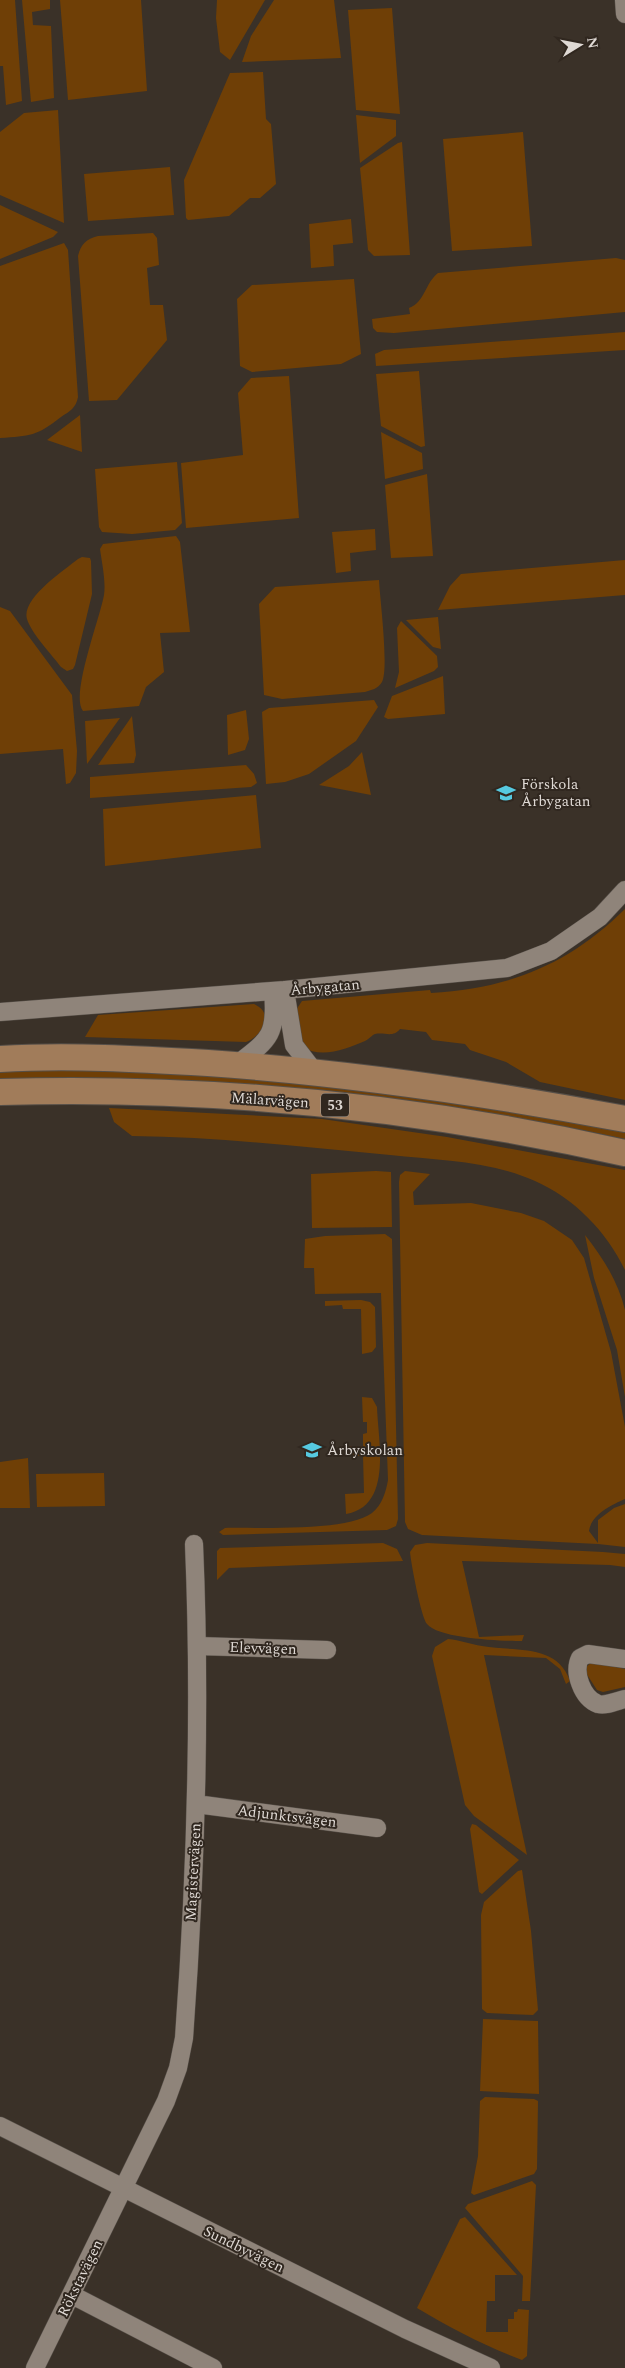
<svg xmlns="http://www.w3.org/2000/svg" width="625" height="2368" viewBox="0 0 625 2368" font-family="Spectral,serif">
  <style>
    .green { fill: #6f3f06 }
    .lines { fill: none; stroke-linecap: round; stroke-linejoin: round }
    .minor-casing { stroke: #564f48; stroke-width: 19 }
    .primary-casing { stroke: #564f48; stroke-width: 28 }
    .minor { stroke: #8f847a; stroke-width: 18 }
    .primary { stroke: #a17c5a; stroke-width: 26 }
    .labels { text-anchor: middle; stroke-width: 4; stroke-linejoin: round; paint-order: stroke }
    .shield { fill: #30271f; stroke: #aaa49e; stroke-width: 1 }
    .shield-label { font-size: 14px; font-weight: bold; fill: #dfd9d4 }
    .poi-label { font-size: 15px; fill: #dfd9d4; stroke: #30271f; text-anchor: start }
    .street-label { font-size: 15px; fill: #dfd9d4; stroke: #30271f }
  </style>
  <rect width="100%" height="100%" fill="#3a3128"/>
  <path class="green" d="M0 0H15L22 101 6 105 3 66H0Z
    M22 0H50V9L32 12 33 25 51 26 54 98 31 102Z
    M60 0H141L147 91 68 100Z
    M217 0H265L230 60 220 52 216 18Z
    M274 0H334L341 58 242 62 251 36Z
    M392 8 400 114 356 110 348 10Z
    M263 72 266 119 271 124 276 184 260 198H250L229 216 188 220 186 218 184 180 230 73Z
    M58 110 64 223 0 195V132L24 113Z
    M356 115 396 120V136L360 163Z
    M523 132 532 246 452 251 443 139Z
    M402 142 410 255 374 256 368 250 360 168 398 143Z
    M170 167 174 215 88 221 84 174Z
    M0 205 58 232 53 237 0 259Z
    M351 219 353 243 333 245 334 266 311 268 309 224Z
    M153 233 157 238 159 265 147 268 150 305H163L167 340 117 400 89 401 78 256C81 244 86 239 98 236Z
    M64 243 68 250 78 397C76 408 70 411 61 417 37 436 30 436 0 438V266Z
    M616 258 625 260V312L394 333 377 332 373 328 372 319 410 314 409 308C425 302 425 283 438 273Z
    M354 279 361 354 341 364 252 372 240 366 237 299 252 285Z
    M625 332V350L376 366 375 354 384 350Z
    M419 371 425 446 421 447 381 426 376 374Z
    M289 376 299 518 186 528 181 463 243 455 238 393 251 378Z
    M80 415 82 452 47 440Z
    M381 432 422 453 423 469 385 479Z
    M177 462 182 523 175 530 132 534 102 532 99 527 95 469Z
    M427 474 433 556 391 558 385 485Z
    M375 529 376 550 350 553 351 571 336 573 332 532Z
    M176 536 180 542 190 632 160 633 164 672 146 687 139 706 83 711C70 696 100 618 104 595 106 581 102 564 100 549L103 544Z
    M82 557 90 558 91 561 92 594 75 665 73 669 67 671 61 667C52 655 31 633 27 619 21 599 63 571 78 559Z
    M625 560V595L438 610 450 586 461 574Z
    M379 580C380 600 389 668 382 682 378 689 371 690 365 692L282 699 264 695 259 604 275 587Z
    M0 607 10 611 72 695 77 751 76 773 70 783 66 784 63 749 0 754Z
    M438 617 441 649 433 647 406 620Z
    M401 621 437 656 438 667 434 671 395 688 399 672 397 628Z
    M443 676 445 714 388 719 384 717 392 696Z
    M374 700 378 707 356 741 309 774 285 782 266 784 262 712 269 708Z
    M246 710 249 739 245 750 228 755 227 715Z
    M132 716 136 755 134 763 98 765Z
    M120 718 87 764 85 721Z
    M362 752 371 795 319 785 349 766Z
    M246 765 254 774 257 783 251 787 90 798V777Z
    M256 795 261 848 105 866 103 809Z
    M625 909V1100L540 1082 506 1062 470 1050 465 1044 432 1040 426 1032 400 1029C393 1038 385 1032 375 1034 372 1035 369 1039 365 1041 346 1049 322 1059 302 1047L296 1010 302 1001 430 990 431 993C510 988 568 965 625 909Z
    M254 1004C276 1014 262 1036 246 1042L85 1037 98 1015Z
    M0 1070H134L294 1079 465 1100 625 1130V1139C420 1094 210 1073 0 1079Z
    M109 1108 322 1119 447 1137 625 1170V1270C607 1232 574 1198 535 1181 491 1161 438 1160 390 1155 305 1147 218 1137 132 1136L114 1122Z
    M376 1171 391 1172 392 1227 312 1228 311 1174Z
    M405 1171 430 1174 413 1192 414 1205 471 1203 521 1213 544 1221 572 1240 584 1258 611 1352 625 1427V1499C611 1505 591 1515 589 1531L598 1543V1520L614 1508 625 1504V1547L598 1544 422 1535 408 1529 405 1522 399 1182 400 1175Z
    M385 1234 392 1239 398 1519 396 1526 387 1530 223 1535 219 1532 225 1528C258 1527 347 1532 372 1513 382 1505 386 1492 388 1480L381 1293 315 1294 314 1268H304L305 1239 325 1236Z
    M585 1235C603 1258 618 1281 625 1310V1397L617 1350 594 1278Z
    M361 1300 370 1302 375 1307 376 1347 372 1352 362 1354 361 1309H343L342 1305 325 1306V1301Z
    M362 1397 372 1398 377 1407C378 1441 393 1506 346 1514L345 1494 364 1493 363 1456H344L345 1446H363V1434L367 1433V1422H363Z
    M28 1458 30 1508H0V1462Z
    M104 1473 105 1506 37 1507 36 1474Z
    M383 1543 397 1549 403 1561 229 1568 217 1580V1551L220 1548Z
    M427 1543 603 1552 625 1554V1567L610 1565 462 1561 479 1637 524 1635 522 1641C503 1641 439 1639 427 1624 421 1617 411 1563 410 1552L415 1545Z
    M448 1639C460 1640 470 1644 482 1646 515 1652 557 1643 570 1681L566 1684 560 1669 546 1658 484 1655 527 1855 474 1816 465 1805 432 1656 435 1647Z
    M592 1662 625 1669V1687L603 1692 597 1690 586 1673V1667Z
    M472 1824 476 1825 519 1860 482 1894 479 1892 470 1829Z
    M522 1870 531 1931 538 2010 533 2015 487 2013 482 2009 481 1915 484 1902 518 1871Z
    M483 2019 538 2021 539 2094 480 2091Z
    M485 2097 534 2099 538 2101 537 2169 534 2174 474 2195 471 2193 478 2156 480 2101Z
    M532 2181 536 2185 530 2301H522L523 2276 465 2208 468 2204Z
    M465 2217 517 2275H495V2301H487L486 2332H508V2319H514V2312H517L518 2309 529 2310 527 2356 522 2360C485 2346 450 2328 417 2308L460 2219Z"/>
  <g class="lines">
    <g class="minor-casing">
      <path id="minor" d="M624 0 625 14
        M285 990 294 1045 314 1071
        M0 1012 285 990 507 968 551 951 600 917 625 890
        M236 1065C270 1039 277 1035 273 991
        M198 1646 327 1650
        M625 1659 588 1654 580 1658C573 1672 582 1698 598 1704 606 1706 617 1701 625 1699
        M196 1804 377 1828
        M0 2126 405 2329 491 2368
        M72 2295 213 2368
        M35 2368 166 2101 178 2068 184 2038C196 1873 201 1708 194 1544"/>
    </g>
    <g class="primary-casing">
      <path id="primary" d="M0 1059C69 1055 139 1059 208 1063 349 1073 487 1093 625 1119
        M0 1092C209 1086 421 1107 625 1153"/>
    </g>
    <use href="#minor" class="minor"/>
    <use href="#primary" class="primary"/>
  </g>
  <defs>
    <g id="school-bare" transform="scale(1.5)"><path d="M0-5L7-2L0 1L-7-2ZM-4 1L0 2.5L4 1V4Q0 6-4 4Z" fill="#56c9e0" stroke="#30271f" stroke-width="2.5" paint-order="stroke"/></g>
  </defs>
  <g fill-rule="evenodd">
    <use href="#school-bare" x="506" y="793"/>
    <use href="#school-bare" x="312" y="1450"/>
  </g>
  <g class="labels">
    <rect class="shield" x="321" y="1093.5" width="28" height="23" rx="4"/>
    <g class="shield-label">
      <text x="335" y="1110">53</text>
    </g>
    <g class="poi-label">
      <text x="521" y="789">Förskola<tspan x="521" dy="17">Årbygatan</tspan></text>
      <text x="327" y="1455">Årbyskolan</text>
    </g>
    <g class="street-label">
      <text transform="translate(325 987) rotate(-5)" y="5">Årbygatan</text>
      <text transform="translate(270 1100) rotate(4)" y="5">Mälarvägen</text>
      <text transform="translate(263 1648) rotate(2)" y="5">Elevvägen</text>
      <text transform="translate(287 1816) rotate(7)" y="5">Adjunktsvägen</text>
      <text transform="translate(193 1872) rotate(-87)" y="5">Magistervägen</text>
      <text transform="translate(244 2249) rotate(26)" y="5">Sundbyvägen</text>
      <text transform="translate(80 2278) rotate(-64)" y="5">Rökstavägen</text>
    </g>
  </g>
  <g transform="translate(580 45) rotate(80)" stroke="#30271f" stroke-width="4" paint-order="stroke">
  <path d="M0-4L9 19L0 12L-9 19Z" fill="#dfd9d4"/>
  <text y="-8" font-size="14" font-weight="bold" text-anchor="middle" fill="#dfd9d4">N</text>
  </g>
</svg>
